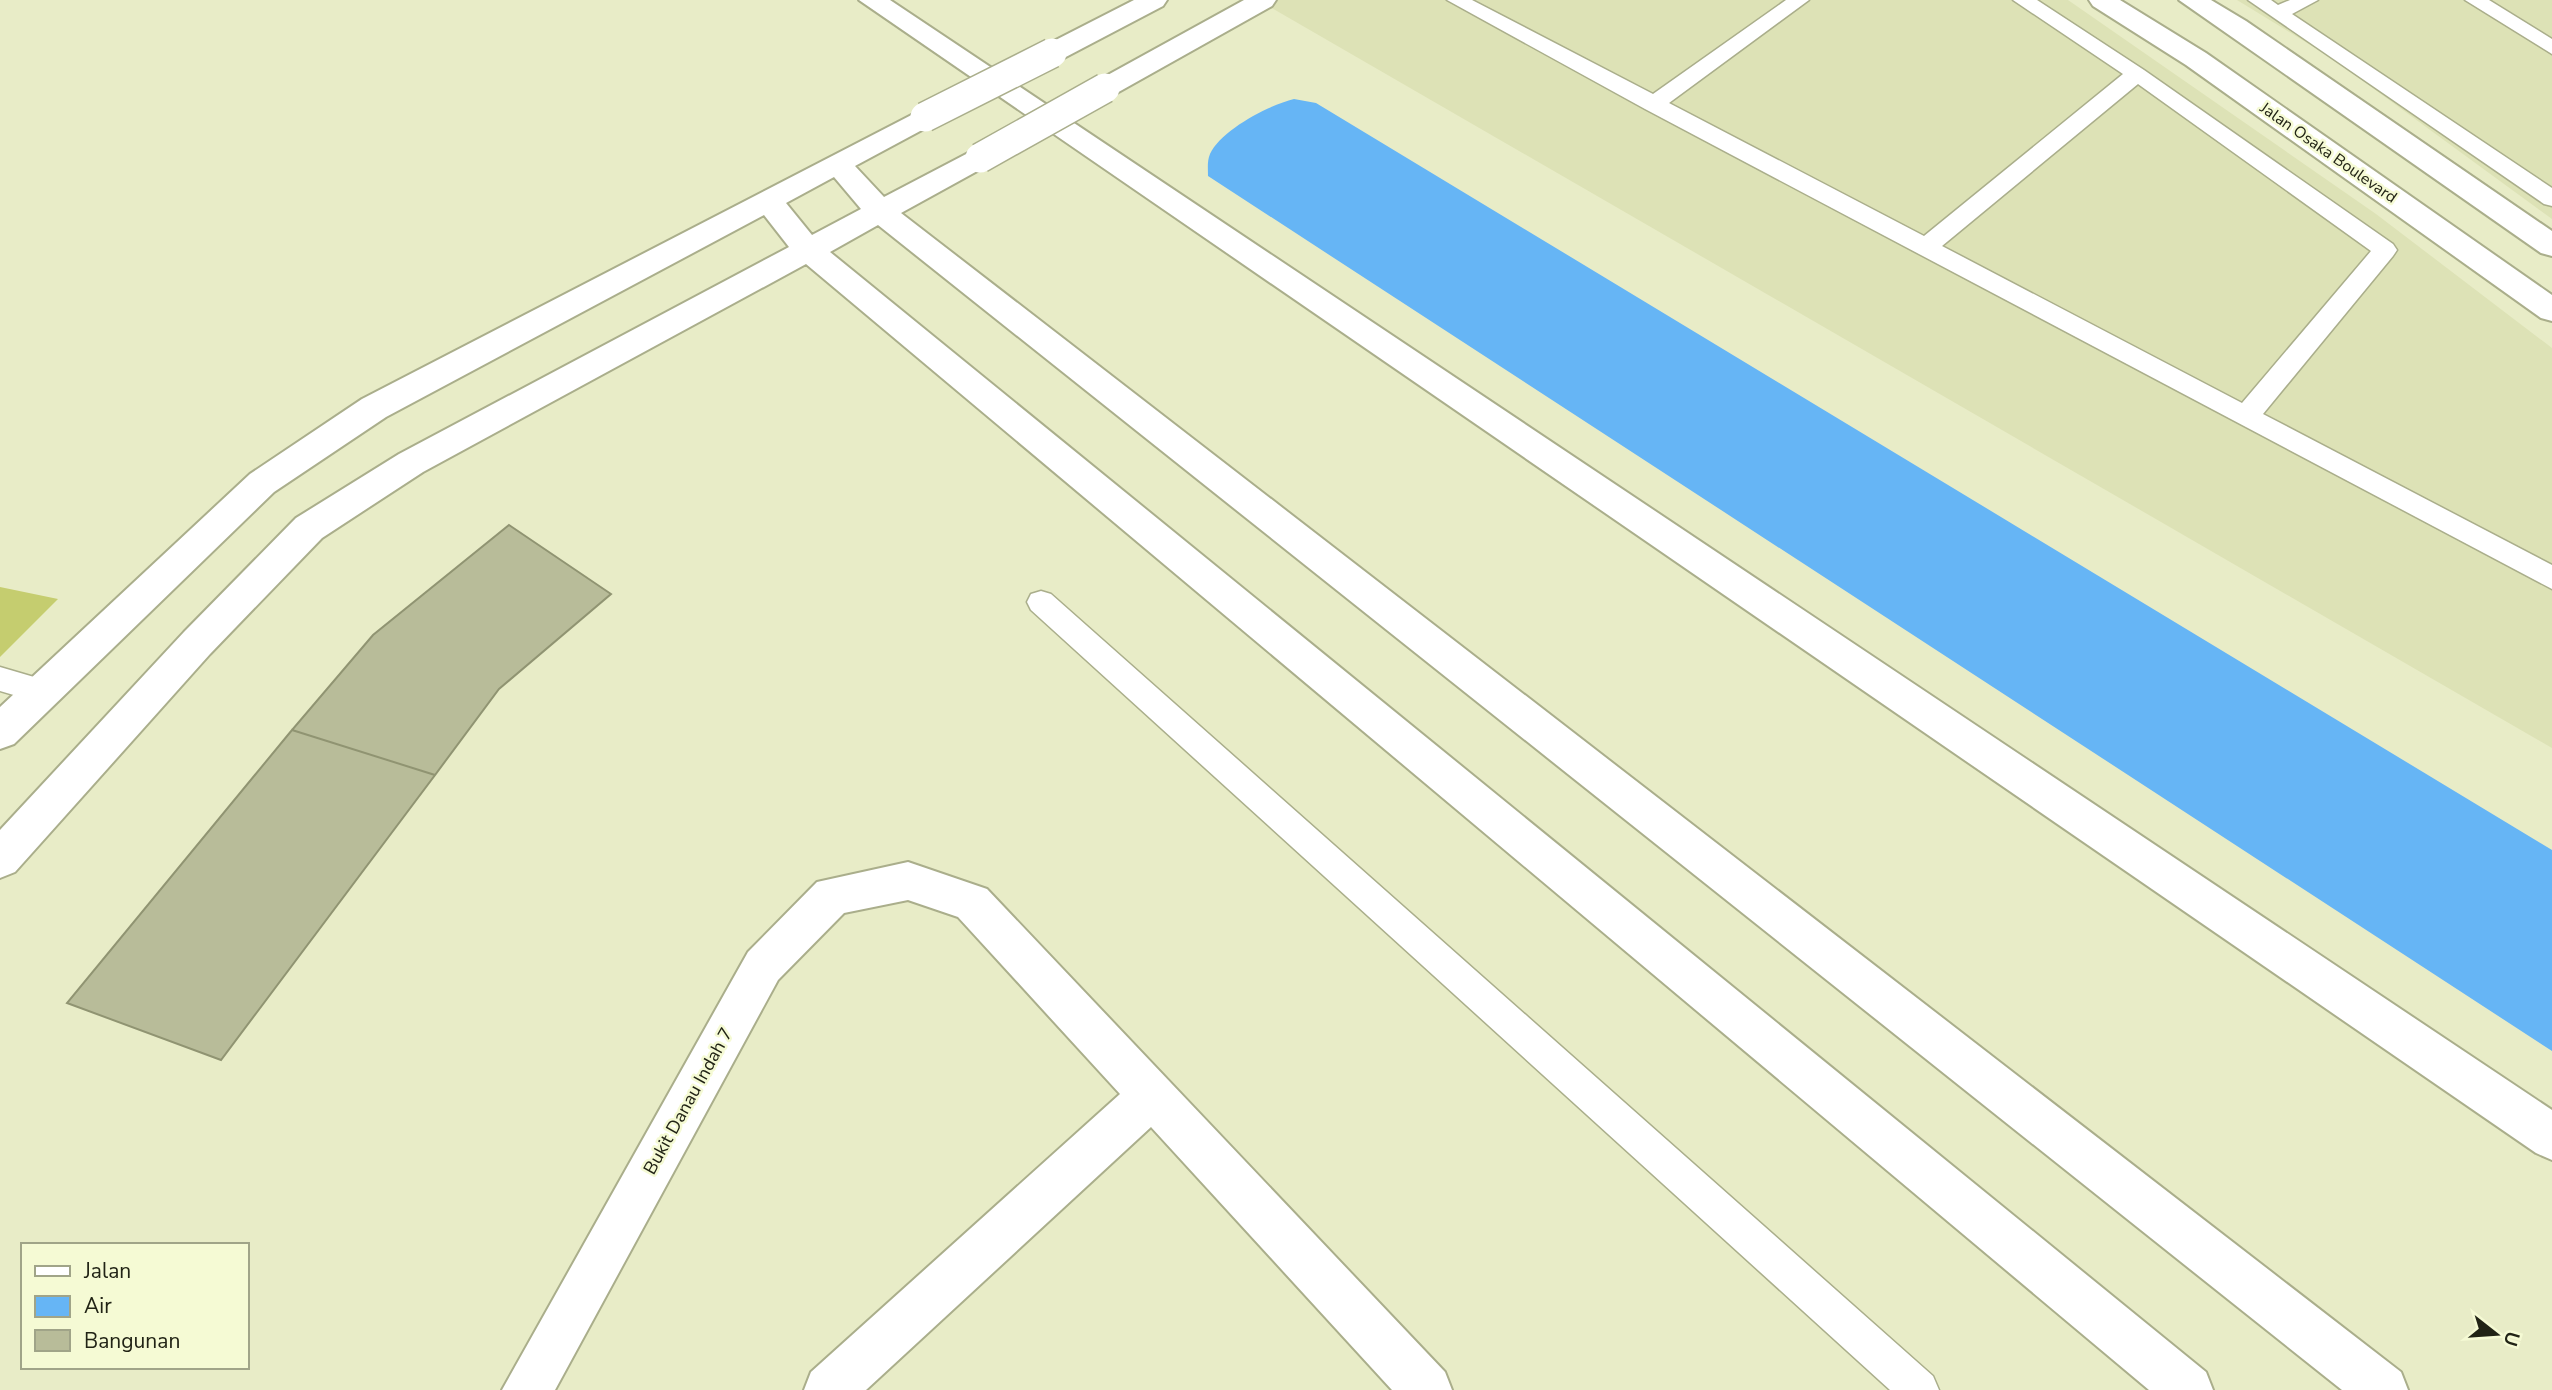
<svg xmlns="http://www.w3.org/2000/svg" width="2552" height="1390" viewBox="0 0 2552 1390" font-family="'Nunito Sans',sans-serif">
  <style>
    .built { fill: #dde2b6 }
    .green { fill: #c5cd6f }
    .water { fill: #66b5f5 }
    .building { fill: #b8bc99; stroke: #909472; stroke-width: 2 }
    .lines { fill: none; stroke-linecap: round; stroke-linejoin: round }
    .service-casing { stroke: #aaae8b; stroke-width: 3 }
    .minor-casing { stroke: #aaae8b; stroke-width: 4 }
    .service { fill: #fff; fill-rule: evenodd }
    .minor { fill: #fff; fill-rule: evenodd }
    .minor-bridge-casing { stroke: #aaae8b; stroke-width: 32; stroke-linecap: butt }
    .minor-bridge { stroke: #fff; stroke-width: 29 }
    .labels { text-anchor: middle; stroke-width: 5; stroke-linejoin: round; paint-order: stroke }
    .far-street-label { font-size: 16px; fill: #212315; stroke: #f5fad4 }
    .street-label { font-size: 18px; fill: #212315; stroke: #f5fad4 }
  </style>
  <rect width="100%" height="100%" fill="#e8ecc7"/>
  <path class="built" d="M1258 0H2068L2376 214 2552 348V748Z
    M2237 0H2552V219L2333 59Z"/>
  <path class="green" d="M0 587 58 599 0 657Z"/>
  <path class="water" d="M1294 99 1316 103 2552 850V1051L1208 176C1208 169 1207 161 1210 154 1221 130 1269 105 1294 99Z"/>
  <path class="building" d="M509 525 611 594 499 689 435 775 292 730 373 635Z
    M292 730 435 775 221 1060 67 1003Z"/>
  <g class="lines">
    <g class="service-casing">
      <path id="service" d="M1447 0H1472L1653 94 1786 0H1809L1669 103 1924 236 2123 74 2013 0H2037L2144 70 2393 244 2397 250 2393 256 2263 414 2552 565V589L1645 109ZM2138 84 2371 251 2242 403 1942 246Z
        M2248 0H2271L2278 5 2290 0H2318L2292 14 2552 188V206L2544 204Z
        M2465 0H2489L2552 39V54Z
        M1041 591 1051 594 1933 1376 1939 1390H1890L1031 610 1027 602 1031 594Z
        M0 667 51 682 56 691 51 700 41 703 0 691Z"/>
    </g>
    <g class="minor-casing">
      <path id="minor" d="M859 0H890L2552 1110V1160L2536 1153Z
        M1134 0H1167L1163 6 1062 59H1042L1038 53 1042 47Z
        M1244 0H1276L1272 6 1115 94H1095L1091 88 1095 82Z
        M2089 0H2120L2206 53 2552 295V321L2541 318 2186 65 2093 6Z
        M2179 0H2211L2246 21 2552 231V256L2541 253Z
        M925 108 935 111 939 117 935 123 855 166 884 197 970 152 980 149 990 152 994 158 990 164 901 213 2401 1372 2408 1390H2342L878 225 830 252 2206 1372 2213 1390H2149L806 264 423 472 322 538 210 654 15 872 0 878V830L184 632 296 518 399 454 789 247 764 215 386 417 274 492 14 744 0 749V707L250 474 362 399ZM834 177 861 209 812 235 786 203Z
        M908 862 987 889 1445 1372 1452 1390H1392L1151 1127 866 1390H804L811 1372 1120 1094 958 917 908 900 844 913 778 980 555 1390H502L748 952 817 882Z"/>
    </g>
    <use href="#service" class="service"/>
    <use href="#minor" class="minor"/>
    <g class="minor-bridge-casing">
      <path id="minor-bridge" d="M925 117 1052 53
        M980 158 1105 88"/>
    </g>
    <use href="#minor-bridge" class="minor-bridge"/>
  </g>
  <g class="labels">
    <g class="far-street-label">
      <text transform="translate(2329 152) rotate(35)" y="6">Jalan Osaka Boulevard</text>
    </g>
    <g class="street-label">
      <text transform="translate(688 1101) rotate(-61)" y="6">Bukit Danau Indah 7</text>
    </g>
  </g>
  <rect x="21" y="1243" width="228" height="126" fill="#f5fad4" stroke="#a0a488" stroke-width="2"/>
  <rect x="35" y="1266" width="35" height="10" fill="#ffffff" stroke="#a0a488" stroke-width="2"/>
  <text x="84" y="1278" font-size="21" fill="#212315">Jalan</text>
  <rect x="35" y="1296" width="35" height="21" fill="#66b5f5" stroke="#a0a488" stroke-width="2"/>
  <text x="84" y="1313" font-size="21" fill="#212315">Air</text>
  <rect x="35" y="1330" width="35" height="21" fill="#b8bc99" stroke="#a0a488" stroke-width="2"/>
  <text x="84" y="1348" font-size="21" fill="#212315">Bangunan</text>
  <g transform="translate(2496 1334) rotate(107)" stroke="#f5fad4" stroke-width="5" paint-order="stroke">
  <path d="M0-5L12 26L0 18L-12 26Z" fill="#212315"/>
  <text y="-10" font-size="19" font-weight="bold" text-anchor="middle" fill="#212315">U</text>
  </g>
</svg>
